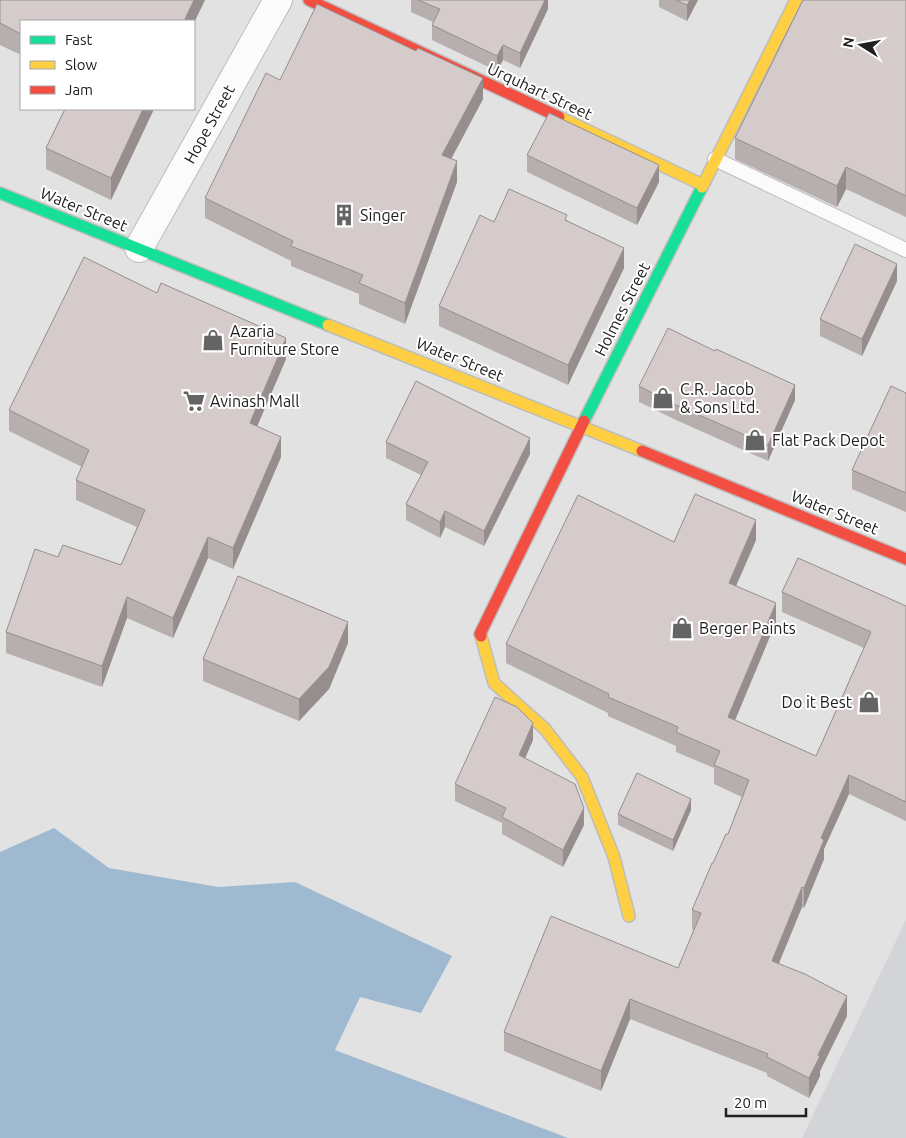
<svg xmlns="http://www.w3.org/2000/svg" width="906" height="1138" viewBox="0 0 906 1138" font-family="Ubuntu,sans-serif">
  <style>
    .built { fill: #d2d4d7 }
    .water { fill: #9eb9d0 }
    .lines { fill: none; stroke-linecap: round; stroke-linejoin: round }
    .lane-casing { stroke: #bdbdbd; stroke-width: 16 }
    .street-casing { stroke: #bdbdbd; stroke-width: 30 }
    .fast-casing { stroke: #bdbdbd; stroke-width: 14 }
    .slow-casing { stroke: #bdbdbd; stroke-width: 14 }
    .jam-casing { stroke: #bdbdbd; stroke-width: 14 }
    .lane { stroke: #fbfbfb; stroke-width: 14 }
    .street { stroke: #fbfbfb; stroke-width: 28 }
    .fast { stroke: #16e098; stroke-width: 11 }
    .slow { stroke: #ffcf43; stroke-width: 11 }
    .jam { stroke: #f24e42; stroke-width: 11 }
    .wall { fill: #b7afae }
    .shaded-wall { fill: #958e8d }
    .building { fill: #d5cbca; stroke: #958e8d }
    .labels { text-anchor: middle; stroke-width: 4; stroke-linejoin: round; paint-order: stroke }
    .street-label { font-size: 16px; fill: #202020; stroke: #fff }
    .poi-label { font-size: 16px; fill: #202020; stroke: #fff; text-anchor: start }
  </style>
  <rect width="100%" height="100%" fill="#e2e2e2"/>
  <path class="built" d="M906 920V1138H802Z"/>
  <path class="water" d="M54 828 109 868 218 887 295 882 452 956 421 1013 360 997 335 1050 568 1138H0V852Z"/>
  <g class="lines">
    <g class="lane-casing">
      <path id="lane" d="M715 159 906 250"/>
    </g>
    <g class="street-casing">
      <path id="street" d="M139 248 278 0"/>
    </g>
    <g class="fast-casing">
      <path id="fast" d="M0 193 328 325
        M584 421 702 187"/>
    </g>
    <g class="slow-casing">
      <path id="slow" d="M559 117 703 185
        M702 187 796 0
        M328 325 642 451
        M481 636 494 683 545 729 582 777 614 857 629 916"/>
    </g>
    <g class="jam-casing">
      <path id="jam" d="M309 0 559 117
        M642 451 906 559
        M481 636 480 634 584 421"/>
    </g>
    <use href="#lane" class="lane"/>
    <use href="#street" class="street"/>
    <use href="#fast" class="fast"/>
    <use href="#slow" class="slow"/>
    <use href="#jam" class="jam"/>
  </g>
  <path class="wall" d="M0 0 21 21V55L0 45Z
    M411 0H548V9L520 68 503 60 497 71 432 40V25L433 22 411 12Z
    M659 0H698L687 21 659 7Z
    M906 0V217L846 189 837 207 735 159V138Z
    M280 80 483 99 451 159 457 182 405 324 359 304V294L291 266V261L205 218V198Z
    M65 109H154L111 200 46 169V148Z
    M527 155 659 182 637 225 527 172Z
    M567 220 624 268 568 385 439 326V306L494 222Z
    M897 281 862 356 820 336V319Z
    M715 351 795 400 768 461 676 420 639 402V386Z
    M286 359 257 426 281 457 233 569 208 558 173 638 127 618 102 687 6 653V632L58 557 121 565 137 527 76 500V480L82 467 9 431V410Z
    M906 393V512L852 489V470Z
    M386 442 530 454 484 546 445 527 440 538 406 520V504L421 475 386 458Z
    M756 540 736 586 776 622 735 720 816 756 864 648 782 612V592L906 606V821L849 794 824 849V859L804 908 802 907 779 963 847 1016 820 1071V1076L809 1098 767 1076V1073L630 1019 601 1091 504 1051V1032L678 968 694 930 692 929V910L713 863 728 834 742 797 714 784V768L676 752V746L608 716V713L506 663V644L674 542Z
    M348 643 329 689 299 721 203 681V659Z
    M533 740 525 758 584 825 563 867 502 834V823L455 801V784Z
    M691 810 673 851 618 825V814Z"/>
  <path class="shaded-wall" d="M194 0H205L194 23V21H184Z
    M545 0H548V9L520 68V53Z
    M690 0H698L687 21V5Z
    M503 45V60L497 71V56Z
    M483 78V99L442 176V155Z
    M143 109H154L111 200V178Z
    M457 161V182L405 324V303Z
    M659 165V182L637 225V208Z
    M846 167V189L837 207V186Z
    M624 248V268L568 385V365Z
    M897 264V281L862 356V339Z
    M286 338V359L250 443V423Z
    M795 385V400L768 461V445Z
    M281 437V457L233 569V548Z
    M530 438V454L484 546V531Z
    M445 511V527L440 538V522Z
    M756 520V540L729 602V583Z
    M208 537V558L173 638V618Z
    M127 597V618L102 687V666Z
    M776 603V622L728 737V717Z
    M348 622V643L329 689 299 721V699Z
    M533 723V740L519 772V755Z
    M849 775V794L824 849V859L804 908V888L821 838Z
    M691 799V810L673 851V840Z
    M584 808V825L563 867V850Z
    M802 887V907L772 980V961Z
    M847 996V1016L820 1071V1076L809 1098V1078L818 1055Z
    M630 999V1019L601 1091V1071Z"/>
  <path class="building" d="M0 0H194L184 21H21V34L0 23Z
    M418 0H545L520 53 503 45 497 56 432 25 440 9Z
    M676 0H690L687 5Z
    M803 0H906V196L846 167 837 186 735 138Z
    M317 4 416 51 418 48 483 78 442 155 457 161 405 303 359 283 363 275 291 246 293 241 205 198 266 73 280 80Z
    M65 109H143L111 178 46 148Z
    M549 113 659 165 637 208 527 155Z
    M509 189 567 215 565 220 624 248 568 365 439 306 480 215 494 222Z
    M855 244 897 264 862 339 820 319Z
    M84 257 157 293 161 283 286 338 250 423 281 437 233 548 208 537 173 618 127 597 102 666 6 632 35 549 58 557 63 545 121 565 145 510 76 480 89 450 9 410Z
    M668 328 715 351 716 349 795 385 768 445 676 405 639 386Z
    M416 381 530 438 484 531 445 511 440 522 406 504 428 462 386 442Z
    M891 386 906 393V493L852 470Z
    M695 494 756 520 729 583 776 603 728 717 816 756 871 632 782 592 798 558 906 606V802L849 775 821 838 824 840 804 888 802 887 772 961 805 974 847 996 818 1055 820 1056 809 1078 767 1057 768 1054 630 999 601 1071 504 1032 551 916 678 968 701 913 692 910 712 863H713L726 834H728L749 780 714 765 720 751 676 732 678 727 608 697 609 694 506 644 578 495 674 542Z
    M238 576 348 622 329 667 299 699 203 659Z
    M495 697 517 707 533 723 519 755 575 784 584 808 563 850 502 817 506 808 455 784Z
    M637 773 691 799 673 840 618 814Z"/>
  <defs>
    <g id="building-bare" transform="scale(1.725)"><path d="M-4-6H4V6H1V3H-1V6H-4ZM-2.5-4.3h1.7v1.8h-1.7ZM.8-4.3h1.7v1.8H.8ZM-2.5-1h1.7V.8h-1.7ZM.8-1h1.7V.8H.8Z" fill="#646464" stroke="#fff" stroke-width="2.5" paint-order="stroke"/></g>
    <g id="shop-bare" transform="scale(1.725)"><path d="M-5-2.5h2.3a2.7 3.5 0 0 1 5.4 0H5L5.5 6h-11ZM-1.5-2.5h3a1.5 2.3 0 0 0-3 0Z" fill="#646464" stroke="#fff" stroke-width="2.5" paint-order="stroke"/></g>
    <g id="supermarket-bare" transform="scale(1.725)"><path d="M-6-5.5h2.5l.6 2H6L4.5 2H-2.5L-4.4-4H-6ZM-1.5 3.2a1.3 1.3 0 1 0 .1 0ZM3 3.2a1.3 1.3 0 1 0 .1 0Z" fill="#646464" stroke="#fff" stroke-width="2.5" paint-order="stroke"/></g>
  </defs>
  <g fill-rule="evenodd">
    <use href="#building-bare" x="344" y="215"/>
    <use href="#shop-bare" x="213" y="340"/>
    <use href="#shop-bare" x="663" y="398"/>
    <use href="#supermarket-bare" x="194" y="401"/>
    <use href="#shop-bare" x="755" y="440"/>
    <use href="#shop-bare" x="682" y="628"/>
    <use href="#shop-bare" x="869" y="702"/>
  </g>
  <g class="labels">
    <g class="street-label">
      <text transform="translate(540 91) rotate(25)" y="6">Urquhart Street</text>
      <text transform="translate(209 124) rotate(-61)" y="6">Hope Street</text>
      <text transform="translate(84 209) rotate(22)" y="6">Water Street</text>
      <text transform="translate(622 309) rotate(-63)" y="6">Holmes Street</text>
      <text transform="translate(460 359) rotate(22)" y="6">Water Street</text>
      <text transform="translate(835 512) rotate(22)" y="6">Water Street</text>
    </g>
    <g class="poi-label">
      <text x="360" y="221">Singer</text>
      <text x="230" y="337">Azaria<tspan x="230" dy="18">Furniture Store</tspan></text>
      <text x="680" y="395">C.R. Jacob<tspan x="680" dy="18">&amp; Sons Ltd.</tspan></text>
      <text x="210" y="407">Avinash Mall</text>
      <text x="772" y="446">Flat Pack Depot</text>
      <text x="699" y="634">Berger Paints</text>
      <text x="852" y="708" text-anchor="end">Do it Best</text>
    </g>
  </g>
  <rect x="20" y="20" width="175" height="90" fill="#ffffff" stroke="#a6a6a6"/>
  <rect x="30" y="36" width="25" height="8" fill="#16e098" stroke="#a6a6a6"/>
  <text x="65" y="45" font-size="15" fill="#202020">Fast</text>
  <rect x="30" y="61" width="25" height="8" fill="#ffcf43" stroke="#a6a6a6"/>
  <text x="65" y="70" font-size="15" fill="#202020">Slow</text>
  <rect x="30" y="86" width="25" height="8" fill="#f24e42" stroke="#a6a6a6"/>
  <text x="65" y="95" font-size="15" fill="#202020">Jam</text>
  <g transform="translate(861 45) rotate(281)" stroke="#ffffff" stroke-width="4" paint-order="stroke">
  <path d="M0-4L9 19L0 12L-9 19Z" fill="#202020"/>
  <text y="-8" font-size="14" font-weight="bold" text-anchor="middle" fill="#202020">N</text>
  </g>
  <path d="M726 1108v8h80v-8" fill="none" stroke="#202020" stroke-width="2.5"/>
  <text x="734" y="1108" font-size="15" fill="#202020" stroke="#ffffff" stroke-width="4" paint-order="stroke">20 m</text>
</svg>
